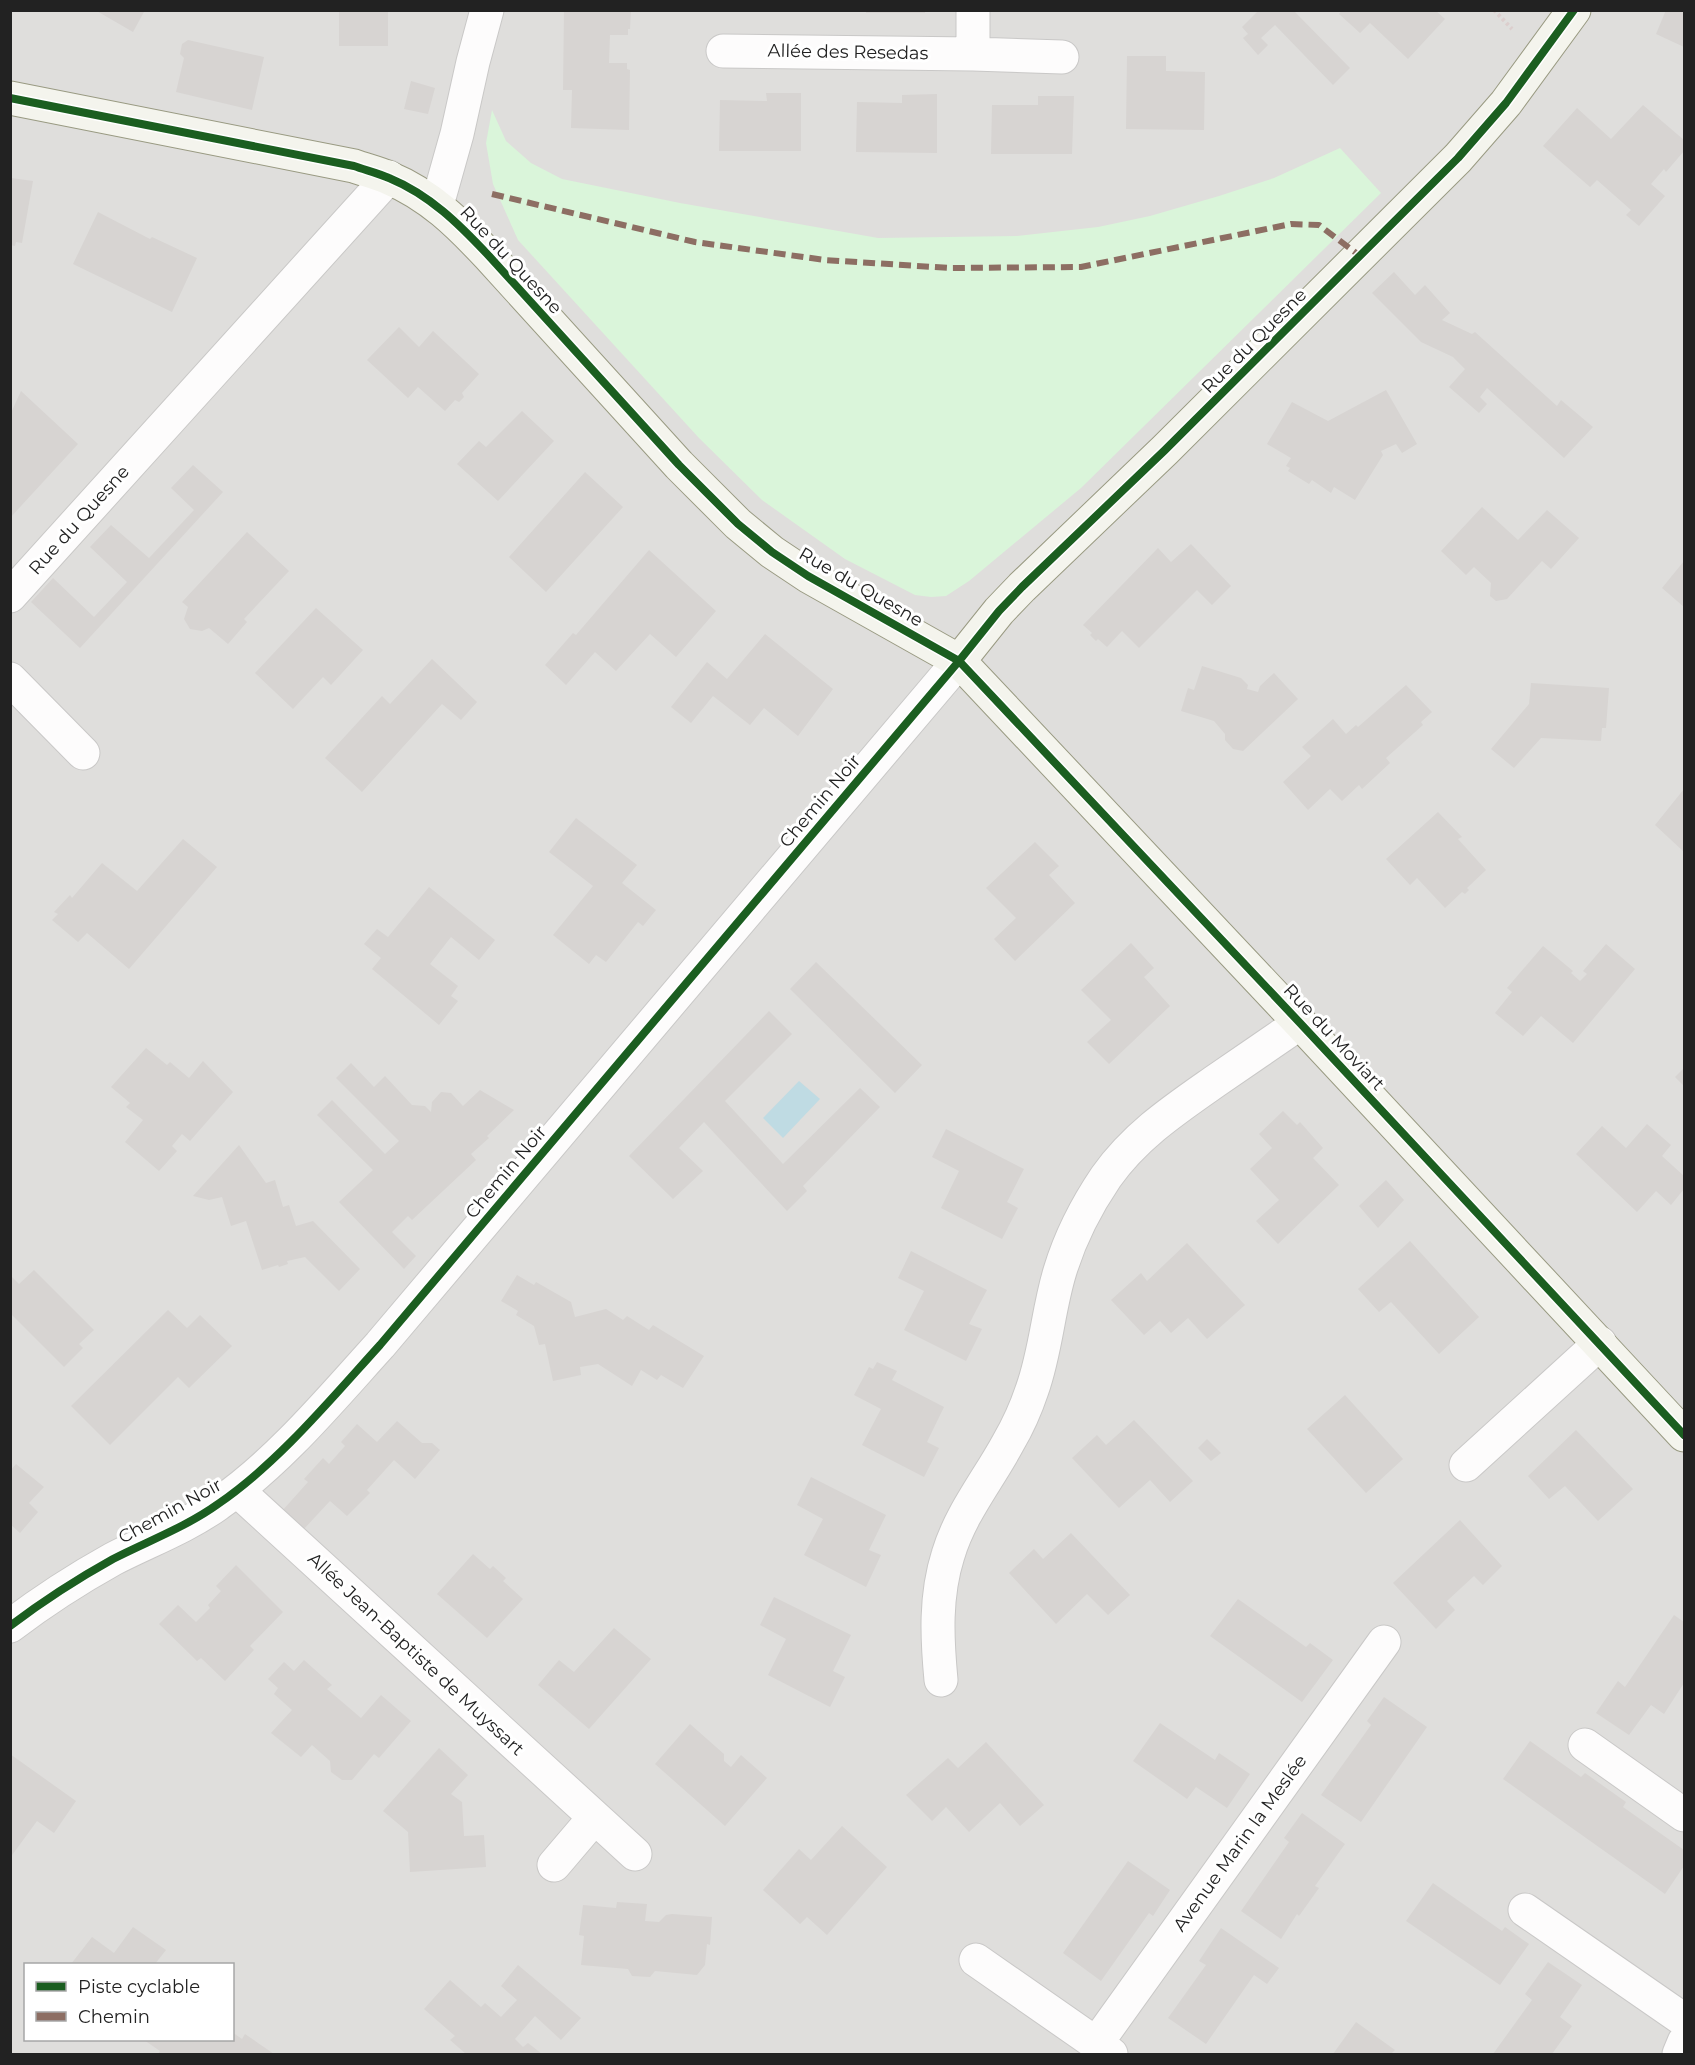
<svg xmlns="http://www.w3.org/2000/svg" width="1695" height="2065" viewBox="0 0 1695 2065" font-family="Montserrat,sans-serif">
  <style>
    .residential { fill: #dfdedc; fill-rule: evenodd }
    .park { fill: #daf5da }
    .water { fill: #bfdbe3 }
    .building { fill: #d7d4d2 }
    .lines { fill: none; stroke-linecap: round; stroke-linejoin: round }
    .street-casing { stroke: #c9c8c7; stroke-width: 35 }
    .secondary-casing { stroke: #999a82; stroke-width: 35 }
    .path { stroke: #dccecd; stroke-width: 4; stroke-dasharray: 3 3; stroke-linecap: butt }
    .street { stroke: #fdfcfc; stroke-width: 33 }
    .secondary { stroke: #f4f4ed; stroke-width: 33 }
    .quiet { stroke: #8d6e63; stroke-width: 6; stroke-dasharray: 12 6; stroke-linecap: butt }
    .cycleway-casing { stroke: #fff; stroke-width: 11 }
    .cycleway { stroke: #1b5e20; stroke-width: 8 }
    .labels { text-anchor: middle; stroke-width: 6; stroke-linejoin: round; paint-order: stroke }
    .street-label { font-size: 18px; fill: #222; stroke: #fff }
  </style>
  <rect width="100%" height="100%" fill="#f0eeeb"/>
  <path class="residential" d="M11 11H1684V2054H11ZM26 1964H232V2040H26Z"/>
  <path class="park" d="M492 110 506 141 531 163 562 179 680 203 878 238 1017 236 1098 227 1150 216 1219 196 1274 178 1340 148 1381 193 1081 488 969 581 946 596 931 597 915 595 845 559 762 500 699 438 518 240 493 184 486 143Z"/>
  <path class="water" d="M799 1081 820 1099 783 1138 763 1118Z"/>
  <path class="building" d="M95 10H145L133 32Z
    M339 10H388V46H339Z
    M564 10H631L630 29H628V35H610L609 63H627V69L630 70 629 130 571 128 572 90H563Z
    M866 10H925V13H866Z
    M1259 10H1293L1350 68 1333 85 1275 25 1261 38 1268 45 1258 55 1243 38 1248 34 1242 27Z
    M1342 10H1435L1445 19 1408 59 1370 23 1360 33 1339 14Z
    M1666 10H1684V47L1656 34Z
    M188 40 264 57 252 110 176 92 184 58 180 54 182 44Z
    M1127 56H1166V71L1205 72 1204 130 1126 129Z
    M411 81 435 88 428 114 404 109Z
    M766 93H801V151H719L720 100 767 101Z
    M937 94V153L856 152 857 102 902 103V95Z
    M1038 96H1074L1072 154H991L992 105H1038Z
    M1643 105 1684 140V151L1666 172 1664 169 1651 184 1665 196 1639 226 1626 215 1631 210 1597 180 1590 187 1543 146 1577 108 1611 139Z
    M11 178 33 181 22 243 16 242 15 246 10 245Z
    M98 212 150 239 152 237 197 258 172 312 73 264Z
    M1394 272 1415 295 1425 285 1450 313 1442 320 1472 334 1475 332 1557 406 1561 400 1593 427 1564 458 1487 388 1480 397 1487 404 1479 413 1449 387 1465 369 1453 357 1421 342 1372 293Z
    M399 327 419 347 433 331 479 374 462 393 464 397 459 402 455 400 445 411 418 387 408 398 367 360Z
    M1386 390 1417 444 1402 453 1396 444 1381 451 1383 455 1355 500 1334 487 1331 493 1312 480 1309 484 1288 471 1290 468 1286 466 1291 458 1267 444 1292 402 1328 421Z
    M21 391 78 444 10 518V415Z
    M522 411 554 441 498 501 457 464 479 441 486 447Z
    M193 465 223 492 80 648 31 602 53 578 94 617 127 582 90 547 111 525 149 558 194 510 171 488Z
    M585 472 623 507 546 592 509 557Z
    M1482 507 1518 540 1547 510 1579 538 1551 569 1542 561 1507 599 1496 601 1490 596 1491 583 1474 567 1466 575 1441 551Z
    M247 532 289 571 244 619 247 622 228 644 209 628 202 631 190 629 184 619 188 607 182 602Z
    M1191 544 1231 586 1212 605 1197 590 1139 648 1122 631 1107 647 1098 639 1096 641 1090 635 1092 633 1083 625 1158 548 1171 562Z
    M649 550 716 611 676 657 650 634 616 671 595 652 566 685 545 665 573 633 576 635Z
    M1684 561V607L1662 588Z
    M316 608 363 650 331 685 323 677 293 709 255 673Z
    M765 634 833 689 798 736 764 708 750 725 713 696 691 723 671 707 707 662 727 679Z
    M432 659 477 702 461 720 442 704 362 792 325 758 382 696 390 704Z
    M1202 666 1241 678 1248 685 1247 689 1258 692 1260 686 1274 673 1298 699 1243 751 1233 749 1225 740V734L1214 721 1181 711 1188 688 1194 690Z
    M1531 683 1609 688 1606 728H1602L1601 741 1541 738 1514 768 1491 749 1529 704Z
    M1406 685 1432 712 1421 722 1423 725 1386 758 1390 763 1362 789 1359 785 1342 801 1330 789 1308 810 1283 782 1311 756 1302 747 1333 719 1346 734 1356 725 1358 727Z
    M1684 789V852L1655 825Z
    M1438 812 1462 837 1458 839 1486 870 1467 888 1469 890 1465 894 1462 892 1445 908 1417 878 1410 885 1386 859Z
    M576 818 637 865 622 883 656 910 643 926 638 922 606 962 596 955 589 964 553 935 593 886 549 852Z
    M183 839 217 867 129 969 87 933 78 942 52 920 58 914 54 912 70 895 72 898 102 863 137 891Z
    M1035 842 1059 866 1049 875 1075 903 1015 961 994 939 1016 918 986 888Z
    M429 887 495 940 479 960 451 937 430 964 458 986 451 996 458 1001 439 1025 372 969 381 958 364 944 377 929 388 937Z
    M1131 943 1154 968 1144 977 1170 1006 1109 1064 1087 1042 1111 1020 1081 990Z
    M1606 944 1635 969 1573 1043 1541 1016 1523 1036 1495 1013 1512 992 1507 988 1543 946 1573 971 1571 973 1580 981 1587 974 1583 971Z
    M816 962 922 1065 895 1093 790 989Z
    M769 1011 792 1034 725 1101 783 1164 860 1088 880 1107 803 1186 807 1191 787 1211 704 1122 679 1148 703 1171 673 1199 629 1156Z
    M146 1048 167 1065 170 1062 189 1078 203 1061 233 1092 190 1141 182 1134 172 1146 177 1151 159 1171 125 1142 143 1120 126 1107 130 1103 111 1087Z
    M351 1063 374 1087 385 1076 412 1105 425 1106 431 1112 432 1102 441 1092 451 1093 463 1106 480 1090 514 1110 487 1136 489 1138 471 1154 476 1160 412 1220 408 1216 392 1232 416 1256 404 1269 339 1202 373 1170 317 1115 332 1100 385 1154 399 1141 336 1078Z
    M1684 1068V1086L1675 1077Z
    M1283 1111 1297 1125 1300 1122 1323 1148 1313 1158 1339 1185 1278 1244 1256 1221 1279 1200 1250 1169 1272 1148 1259 1134Z
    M1647 1124 1671 1145 1662 1156 1684 1176V1189L1671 1205 1656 1191 1637 1212 1576 1154 1602 1126 1626 1148Z
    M946 1129 1024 1169 1007 1202 1018 1208 1002 1239 941 1208 959 1171 932 1157Z
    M239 1145 266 1183 275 1180 283 1207 289 1205 296 1226 313 1221 360 1269 339 1291 305 1257 287 1261 288 1264 279 1267 278 1265 262 1270 246 1221 231 1226 222 1197 209 1200 193 1196Z
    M1386 1180 1404 1200 1378 1228 1359 1206Z
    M1410 1241 1479 1317 1439 1354 1391 1302 1379 1312 1358 1289Z
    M1187 1243 1245 1305 1207 1339 1188 1318 1171 1333 1160 1321 1144 1335 1111 1300 1141 1273 1147 1281Z
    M911 1251 987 1290 969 1324 982 1329 966 1361 904 1330 924 1291 898 1278Z
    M34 1270 94 1330 79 1344 83 1348 64 1367 10 1313V1275L19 1284Z
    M517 1275 534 1285 536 1282 571 1302 575 1317 606 1309 623 1320 627 1316 649 1330 653 1325 704 1356 683 1388 661 1375 657 1380 641 1370 632 1386 598 1364 580 1367 581 1375 553 1381 545 1344 539 1345 534 1326 516 1315 518 1311 501 1301Z
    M168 1310 187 1328 200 1315 232 1346 189 1388 178 1377 110 1445 71 1406Z
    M877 1362 897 1371 892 1380 944 1407 927 1442 939 1448 924 1477 862 1445 881 1409 854 1395 869 1367 873 1369Z
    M1345 1395 1403 1459 1366 1493 1307 1429Z
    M1134 1420 1193 1481 1170 1502 1150 1480 1119 1508 1072 1458 1097 1435 1106 1445Z
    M397 1421 422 1443H432L440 1450 415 1479 394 1460 367 1490 370 1493 347 1516 330 1501 303 1530 282 1511 308 1482 304 1479 323 1458 329 1464 345 1446 341 1442 357 1424 377 1442Z
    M1576 1430 1633 1489 1598 1521 1565 1486 1549 1499 1528 1476Z
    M1207 1439 1221 1453 1211 1461 1198 1448Z
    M16 1464 44 1487 29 1503 38 1512 20 1533 10 1524V1471Z
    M811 1477 886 1515 869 1550 881 1555 866 1587 804 1555 823 1519 797 1505Z
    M1460 1520 1502 1566 1483 1585 1474 1576 1447 1601 1455 1610 1436 1629 1393 1583Z
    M1071 1533 1130 1595 1108 1615 1087 1594 1056 1624 1009 1573 1034 1549 1043 1559Z
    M473 1554 490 1569 493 1566 506 1578 503 1581 523 1599 487 1638 437 1594Z
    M236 1565 283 1612 250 1646 254 1650 225 1681 201 1658 197 1661 159 1624 178 1605 196 1622 210 1608 208 1605 221 1591 216 1586Z
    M774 1597 851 1635 833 1671 845 1677 830 1707 768 1675 786 1639 760 1625Z
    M1238 1599 1306 1647 1310 1643 1333 1660 1302 1702 1210 1636Z
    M1674 1615 1684 1622V1683L1664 1714 1651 1705 1629 1735 1596 1713 1618 1681 1625 1687Z
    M614 1628 651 1659 589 1729 538 1685 559 1660 574 1672Z
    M304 1660 332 1685 327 1689 361 1718 381 1695 411 1721 379 1758 374 1754 352 1780H342L331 1772 330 1761 312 1745 301 1757 271 1733 292 1710 274 1694 278 1688 268 1679 284 1662 294 1671Z
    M1384 1697 1427 1727 1361 1822 1321 1795 1371 1725 1367 1721Z
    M1160 1723 1215 1760 1219 1753 1250 1774 1227 1808 1196 1787 1187 1799 1133 1761Z
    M690 1724 724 1754V1761L731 1767 741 1755 767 1778 725 1826 655 1764Z
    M1530 1741 1581 1777 1585 1773 1626 1802 1623 1807 1684 1850V1866L1665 1894 1503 1779Z
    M986 1742 1044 1805 1020 1826 1000 1803 969 1832 946 1807 932 1821 906 1795 948 1758 958 1768Z
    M439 1748 468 1775 451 1794 462 1802 464 1836 484 1835 486 1867 410 1872 408 1832 383 1811Z
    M10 1754 76 1801 54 1833 37 1821 10 1858Z
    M1302 1813 1345 1844 1315 1886 1319 1888 1299 1916 1297 1914 1281 1939 1241 1911 1289 1842 1284 1838Z
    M842 1826 887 1867 827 1935 807 1917 800 1924 763 1890 799 1849 811 1860Z
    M1128 1861 1170 1890 1153 1916 1149 1913 1101 1981 1063 1953Z
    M1433 1883 1502 1931 1505 1927 1529 1944 1500 1985 1406 1921Z
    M617 1902 647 1904 645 1921 659 1922 666 1915 672 1914 712 1917 710 1945 707 1944 705 1965 697 1975 655 1971 650 1977 632 1976 628 1969 581 1965 584 1936 579 1935 583 1905 616 1908Z
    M133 1927 166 1950 155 1964H71L92 1937 114 1953Z
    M1221 1928 1279 1968 1267 1984 1254 1975 1206 2044 1168 2018 1206 1965 1199 1961Z
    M1548 1962 1582 1985 1560 2017 1572 2026 1552 2054H1493L1532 2000 1525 1994Z
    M518 1965 581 2018 561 2040 535 2016 515 2039 523 2047 528 2043 542 2054H466L450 2040 455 2036 424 2009 450 1980 481 2007 485 2003 501 2017 517 2000 501 1986Z
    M1356 2022 1395 2050 1391 2054H1333Z
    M232 2032 242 2039 245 2034 274 2054H158L160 2051 144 2040H232Z"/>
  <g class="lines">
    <g class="street-casing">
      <path id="street" d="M973 10V54L1062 57
        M723 51 973 54
        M437 205 457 134 473 62 487 10
        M10 596 389 177
        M10 679 83 753
        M1466 1465 1600 1343
        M237 1490 635 1854
        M10 1626C43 1601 77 1579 113 1559 148 1541 186 1527 218 1504 278 1463 331 1399 380 1345L959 661
        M941 1680C937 1638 935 1596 948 1555 960 1514 988 1480 1008 1443 1018 1426 1026 1408 1032 1390 1046 1351 1048 1310 1060 1271 1070 1238 1087 1205 1106 1177 1135 1136 1174 1110 1214 1082 1243 1062 1271 1043 1300 1023
        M1585 1745 1684 1815
        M554 1865 594 1818
        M1525 1910 1684 2020
        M976 1960 1111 2054
        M1096 2044 1384 1642
        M1679 2054 1684 2042"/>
    </g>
    <g class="secondary-casing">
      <path id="secondary" d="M10 98 354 166C365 170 378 173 389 178 430 195 459 224 489 256L679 465 738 524 772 552 808 576 959 661 1300 1023 1684 1435
        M959 661 999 611 1022 587 1165 450 1458 158 1506 103 1574 10"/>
    </g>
    <path class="path" d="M1494 10 1512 29"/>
    <use href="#street" class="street"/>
    <use href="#secondary" class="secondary"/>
    <path class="quiet" d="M492 194 695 242 825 260 950 268 1081 267 1291 224 1319 225 1360 256"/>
    <g class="cycleway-casing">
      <path id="cycleway" d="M10 98 354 166C365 170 378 173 389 178 430 195 459 224 489 256L679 465 738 524 772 552 808 576 959 661 1300 1023 1684 1435
        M10 1626C43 1601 77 1579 113 1559 148 1541 186 1527 218 1504 278 1463 331 1399 380 1345L959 661 999 611 1022 587 1165 450 1458 158 1506 103 1574 10"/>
    </g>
    <use href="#cycleway" class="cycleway"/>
  </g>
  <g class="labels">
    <g class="street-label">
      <text transform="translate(848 52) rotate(1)" y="6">Allée des Resedas</text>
      <text transform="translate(511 260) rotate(47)" y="6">Rue du Quesne</text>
      <text transform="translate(1254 341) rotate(-45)" y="6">Rue du Quesne</text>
      <text transform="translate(79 520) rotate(-48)" y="6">Rue du Quesne</text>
      <text transform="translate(861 587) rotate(30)" y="6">Rue du Quesne</text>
      <text transform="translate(820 801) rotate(-50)" y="6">Chemin Noir</text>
      <text transform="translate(1334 1037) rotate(47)" y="6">Rue du Moviart</text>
      <text transform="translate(506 1172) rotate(-50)" y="6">Chemin Noir</text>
      <text transform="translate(170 1511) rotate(-29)" y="6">Chemin Noir</text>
      <text transform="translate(416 1654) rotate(43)" y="6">Allée Jean-Baptiste de Muyssart</text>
      <text transform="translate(1240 1843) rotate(-54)" y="6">Avenue Marin la Meslée</text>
    </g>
  </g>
  <rect width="1695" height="2065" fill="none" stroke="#222222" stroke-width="24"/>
  <rect x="24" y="1963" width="210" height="78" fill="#ffffff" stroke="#a7a7a7" stroke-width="1.5"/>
  <rect x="36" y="1982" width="30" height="9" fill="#1b5e20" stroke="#a7a7a7" stroke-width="1.5"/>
  <text x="78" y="1993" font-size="18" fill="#222222">Piste cyclable</text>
  <rect x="36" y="2012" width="30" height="9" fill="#8d6e63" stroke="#a7a7a7" stroke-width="1.5"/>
  <text x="78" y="2023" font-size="18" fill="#222222">Chemin</text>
</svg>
